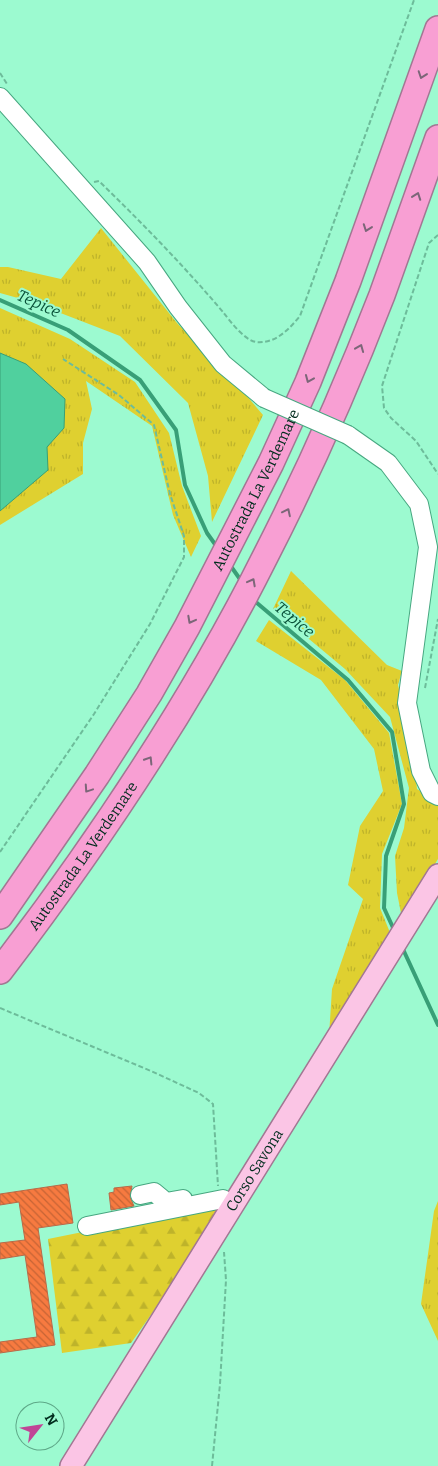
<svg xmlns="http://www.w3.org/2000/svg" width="438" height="1466" viewBox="0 0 438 1466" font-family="Bitter,serif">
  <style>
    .grass { fill: url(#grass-tufts) }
    .forest { fill: url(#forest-firs) }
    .water { fill: #50d09e; stroke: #389f77 }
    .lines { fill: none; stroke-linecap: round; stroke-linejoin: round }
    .stream { stroke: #389f77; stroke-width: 4 }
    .building { fill: url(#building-back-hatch); stroke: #b76b4a }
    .minor-casing { stroke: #47a780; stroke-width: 20 }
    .major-casing { stroke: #a27793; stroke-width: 24 }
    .highway-casing { stroke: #a27793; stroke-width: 28 }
    .path { stroke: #6dbc9a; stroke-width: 2; stroke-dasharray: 5 2.5; stroke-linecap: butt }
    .minor { stroke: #fff; stroke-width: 18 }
    .major { stroke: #fbc5e5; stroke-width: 21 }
    .highway { stroke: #f89fd3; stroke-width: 25 }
    .minor-bridge-casing { stroke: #47a780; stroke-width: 20; stroke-linecap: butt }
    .minor-bridge { stroke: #fff; stroke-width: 18 }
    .oneway { stroke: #7c6678 }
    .labels { text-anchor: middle; stroke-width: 4; stroke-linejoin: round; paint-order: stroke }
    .street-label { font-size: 15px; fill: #012c1d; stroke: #9cfad0 }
    .water-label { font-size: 16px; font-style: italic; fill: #095239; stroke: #9cfad0 }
  </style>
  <defs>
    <pattern id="grass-tufts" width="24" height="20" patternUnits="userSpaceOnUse" patternTransform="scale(1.25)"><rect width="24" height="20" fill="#dfd030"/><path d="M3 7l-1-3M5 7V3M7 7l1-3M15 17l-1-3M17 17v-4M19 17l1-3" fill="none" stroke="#beb32a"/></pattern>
    <pattern id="forest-firs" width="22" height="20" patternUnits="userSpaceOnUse" patternTransform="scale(1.25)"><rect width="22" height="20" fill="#dfd030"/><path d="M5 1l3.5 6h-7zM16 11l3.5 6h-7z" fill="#beb32a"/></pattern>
    <pattern id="building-back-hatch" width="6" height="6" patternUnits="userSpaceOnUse" patternTransform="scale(1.25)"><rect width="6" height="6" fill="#f77a40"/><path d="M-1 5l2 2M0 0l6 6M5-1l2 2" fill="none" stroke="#c66435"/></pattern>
  </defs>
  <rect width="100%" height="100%" fill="#9cfad0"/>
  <path class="grass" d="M101 228 177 323 246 395 263 415 212 522 208 476 188 403 120 336 32 302 0 293V267H8L61 279Z
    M0 308 70 339 135 382 169 433 182 486 201 536 191 557 173 515 152 426 86 381 92 409 83 443V474L0 525Z
    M291 571 387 665 402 671 398 685 413 748 417 789 438 802V859L402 918 397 893 395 856 404 828 409 788 390 717 345 669 273 609Z
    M269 620 345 680 389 733 402 804 382 854 380 908 391 935 329 1036 332 989 363 899 348 885 360 826 383 791 374 749 321 680 256 641Z
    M438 1201V1341L421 1304 434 1211Z"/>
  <path class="forest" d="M216 1205 218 1220 131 1343 62 1353 48 1239Z"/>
  <path class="water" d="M0 353 26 364 65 399 64 428 47 447 48 470 0 511Z"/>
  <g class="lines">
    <path class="stream" d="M0 300 68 330 140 380 176 430 185 485 207 533 217 547
      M230 565 242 582
      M253 598 257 603 348 680 392 732 404 804 386 856 384 908 395 932
      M402 947 438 1025"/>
  </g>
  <path class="building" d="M67 1184 73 1223 38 1228 55 1345 0 1353V1342L37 1337 25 1255 0 1259V1243L25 1240 19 1202 0 1205V1194Z
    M132 1186 130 1197 134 1206 111 1210 109 1193 114 1192V1188Z"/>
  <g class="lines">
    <g class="minor-casing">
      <path id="minor" d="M0 97 147 262 178 307 223 364 264 398
        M348 435 388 463 419 504 428 547 407 703 421 771 432 793 438 796
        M140 1195 154 1192 166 1202 183 1199
        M87 1226 223 1199"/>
    </g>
    <g class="major-casing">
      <g id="major">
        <path id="s1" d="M71 1466 438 875"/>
      </g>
    </g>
    <g class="highway-casing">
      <g id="highway">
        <path id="s2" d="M0 916 97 775 149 694 187 627 271 463 308 382 348 281 438 29"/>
        <path id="s3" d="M0 971C100 840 192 703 266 555 309 471 348 383 382 295 401 243 419 190 438 138"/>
      </g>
    </g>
    <path class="path" d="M0 73 7 84
      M94 182 99 181C142 223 184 266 223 312 230 321 244 340 256 342 276 344 289 329 300 316L414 0
      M438 235 429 243 382 386 384 408 391 418 416 441 438 474
      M425 688 438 619
      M0 852 94 714 150 624 184 557V536L170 494 154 425 119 395 63 359
      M0 1008 151 1071 199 1093 213 1104 218 1186
      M212 1466 220 1384 226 1280 224 1252"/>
    <use href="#minor" class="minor"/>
    <use href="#major" class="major"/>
    <use href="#highway" class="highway"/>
    <g class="minor-bridge-casing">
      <path id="minor-bridge" d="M264 398 348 435"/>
    </g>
    <use href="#minor-bridge" class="minor-bridge"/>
  </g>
  <defs><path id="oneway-chevron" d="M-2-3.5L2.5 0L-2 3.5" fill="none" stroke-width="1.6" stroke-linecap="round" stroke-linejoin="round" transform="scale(1.25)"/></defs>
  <g class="oneway">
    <use href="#oneway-chevron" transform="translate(422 75) rotate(109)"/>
    <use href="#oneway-chevron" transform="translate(417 196) rotate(-70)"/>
    <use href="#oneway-chevron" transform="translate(367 228) rotate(110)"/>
    <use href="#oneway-chevron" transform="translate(360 348) rotate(-68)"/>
    <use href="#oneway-chevron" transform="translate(309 379) rotate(113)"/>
    <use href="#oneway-chevron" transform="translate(287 512) rotate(-64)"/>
    <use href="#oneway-chevron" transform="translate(252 582) rotate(-62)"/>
    <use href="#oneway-chevron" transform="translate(191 620) rotate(118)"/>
    <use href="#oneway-chevron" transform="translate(149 760) rotate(-58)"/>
    <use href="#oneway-chevron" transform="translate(88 789) rotate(124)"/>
  </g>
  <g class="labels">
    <g class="street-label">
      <text dy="5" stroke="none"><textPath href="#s2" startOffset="498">Autostrada La Verdemare</textPath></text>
      <text dy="5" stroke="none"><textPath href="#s3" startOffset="142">Autostrada La Verdemare</textPath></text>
      <text dy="5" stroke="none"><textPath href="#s1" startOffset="348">Corso Savona</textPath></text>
    </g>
    <g class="water-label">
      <text transform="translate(39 303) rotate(24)" y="6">Tepice</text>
      <text transform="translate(295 619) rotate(40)" y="6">Tepice</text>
    </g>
  </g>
  <g transform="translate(40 1426) rotate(60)"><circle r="24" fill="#9cfad0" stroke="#5ea888"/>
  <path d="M0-4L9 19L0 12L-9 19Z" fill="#c04596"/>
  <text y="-8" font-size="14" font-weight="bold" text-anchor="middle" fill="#012c1d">N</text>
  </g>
</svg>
